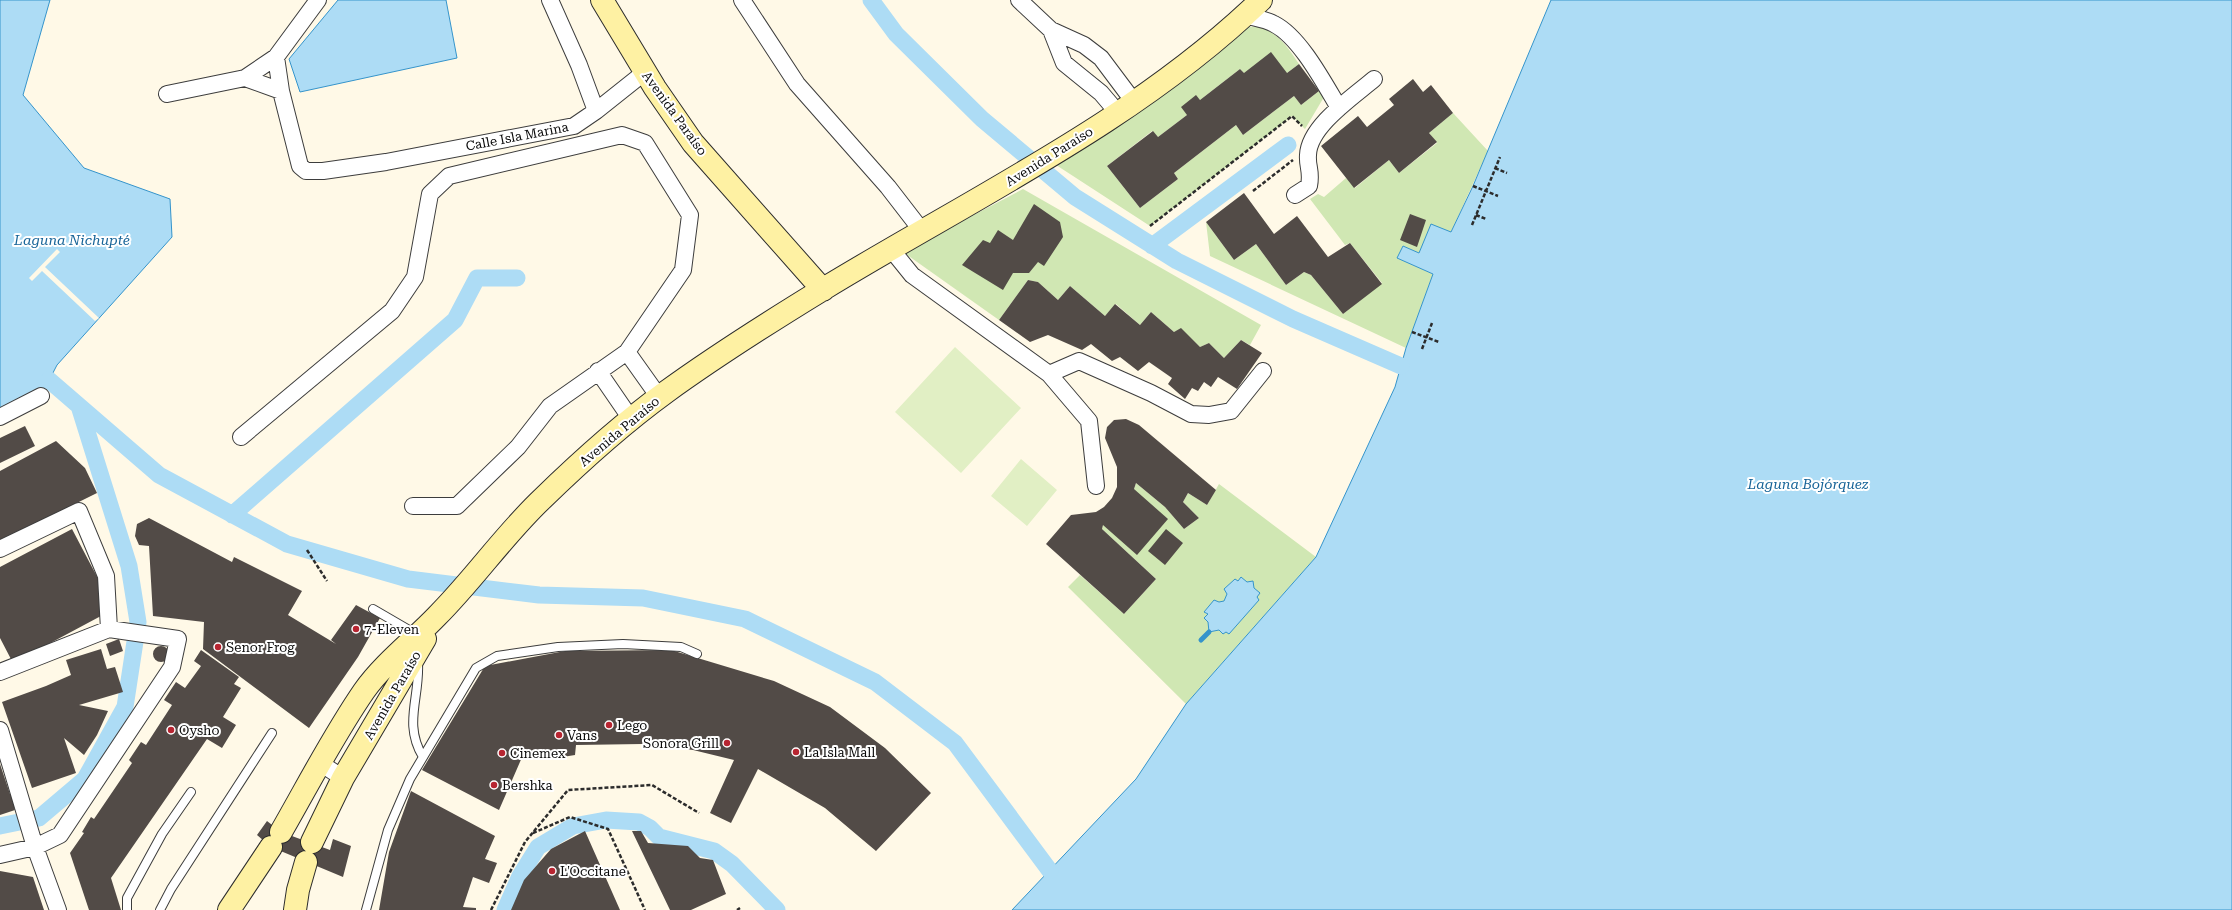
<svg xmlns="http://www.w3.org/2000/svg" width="2232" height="910" viewBox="0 0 2232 910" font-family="'Roboto Serif',serif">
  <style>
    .green { fill: #d0e7b3 }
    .pitch { fill: #e1efc4 }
    .water { fill: #addcf5; stroke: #3594cb }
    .pier { fill: #fff9e7 }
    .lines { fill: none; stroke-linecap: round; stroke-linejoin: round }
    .stream { stroke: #3594cb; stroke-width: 5 }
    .canal { stroke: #addcf5; stroke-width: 17 }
    .building { fill: #524b47 }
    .lane-casing { stroke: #3d3d3d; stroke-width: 10 }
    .street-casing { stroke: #3d3d3d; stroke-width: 18 }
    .secondary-casing { stroke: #2c2c2c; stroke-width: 24 }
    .path { stroke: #2c2c2c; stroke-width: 2.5; stroke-dasharray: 4 2; stroke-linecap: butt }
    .lane { stroke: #fff; stroke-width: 8 }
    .street { stroke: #fff; stroke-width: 16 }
    .secondary { stroke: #fef1a3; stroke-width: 22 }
    .poi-dot { fill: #b72531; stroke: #fff; stroke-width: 1.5 }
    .labels { text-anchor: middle; stroke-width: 4; stroke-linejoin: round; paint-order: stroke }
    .street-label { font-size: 13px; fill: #0a0a0a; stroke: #fff }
    .poi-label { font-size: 13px; fill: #0a0a0a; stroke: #fff; text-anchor: start }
    .water-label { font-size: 14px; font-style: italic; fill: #176498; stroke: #fff }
  </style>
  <rect width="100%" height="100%" fill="#fff9e7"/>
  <path class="green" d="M1259 26C1280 35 1286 45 1299 64L1287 73H1244L1240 69 1200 100 1196 96 1187 115 1158 137 1152 131 1107 166 1140 208 1178 179 1174 173 1236 125 1243 135 1294 96 1301 105 1319 91 1324 97 1305 129 1292 116 1150 226 1053 163 1241 28Z
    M1453 113 1488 151 1451 232 1419 253 1403 246 1398 258 1433 274 1406 348 1210 256 1206 222 1234 260 1256 244 1286 285 1304 272 1311 275 1343 314 1382 283 1350 243 1345 245 1310 199 1318 194 1324 197 1346 178 1355 188 1389 160 1399 173 1437 143 1429 133Z
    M1023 189 1261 325 1250 345 1241 340 1224 358 1209 343 1200 347 1181 329 1174 332 1151 312 1140 325 1116 304 1105 316 1070 286 1058 300 1038 282 1028 280 999 320 903 252Z
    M1136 483 1165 507 1184 529 1199 518 1183 502 1188 493 1207 505 1219 484 1316 557 1186 704 1068 587 1080 575 1124 614 1156 579 1102 529 1103 525 1134 489Z"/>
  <path class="pitch" d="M955 347 1021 408 961 473 895 412Z
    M1021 459 1057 490 1027 526 991 496Z"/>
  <path class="water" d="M0 0H50L23 95 84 168 170 199 172 237 57 365 41 396 0 417Z
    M338 0H446L457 58 300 92 289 59Z
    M1551 0H2232V910H1012L1136 779 1186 704 1316 557 1395 387 1406 348 1433 274 1397 258 1403 246 1419 253 1431 224 1451 232 1473 186Z
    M1241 577 1247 582 1253 581 1254 588 1260 593 1257 597 1259 600 1229 634 1226 632 1223 634 1219 630 1209 632 1208 622 1204 618 1208 614 1204 612 1214 600 1219 602 1224 601 1227 594 1224 589 1235 579 1238 581Z"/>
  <path class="pier" d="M57 249 60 252 45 267 99 318 95 321 42 271 32 281 29 278Z"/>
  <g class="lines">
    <path class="stream" d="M1201 640 1209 632"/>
    <path class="canal" d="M871 0 896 34 982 119 1075 197 1177 261 1293 319 1401 366
      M1152 246 1288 145
      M49 380 159 475 287 544 408 579 539 595 643 598 745 619 875 682 955 743 1050 871
      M232 515 455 320 477 278H517
      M0 826 39 818 85 779 125 707 138 622 129 566 79 406
      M505 910 520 876 538 847 573 826 606 820 639 822 650 828 659 837 714 851 732 864 777 910"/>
  </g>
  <path class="building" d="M1271 52 1287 73 1299 64 1319 91 1301 105 1294 96 1243 135 1236 125 1174 173 1178 179 1140 208 1107 166 1153 131 1158 137 1187 115 1181 107 1196 95 1200 100 1240 69 1244 73Z
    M1413 79 1423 92 1431 85 1453 113 1429 133 1437 142 1399 173 1389 160 1354 188 1321 146 1358 116 1367 127 1394 105 1389 99Z
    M1244 193 1274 234 1297 216 1328 257 1350 243 1382 284 1343 314 1311 275 1304 272 1286 285 1256 244 1234 260 1206 222Z
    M1034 204 1060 222 1063 237 1044 266 1038 262 1029 273H1013L1003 290 962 265 983 240 990 243 998 230 1013 240Z
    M1410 214 1426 220 1417 247 1400 240Z
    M1028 280 1038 282 1058 300 1070 286 1105 316 1115 304 1140 325 1151 312 1174 332 1181 328 1200 347 1209 343 1224 358 1241 340 1262 353 1237 389 1218 377 1211 387 1204 382 1198 391 1192 388 1185 399 1168 384 1172 378 1149 362 1138 371 1120 357 1112 361 1091 344 1082 350 1048 335 1030 342 999 320Z
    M1126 419 1139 425 1216 490 1207 505 1188 493 1183 502 1199 518 1184 529 1165 507 1136 483 1134 489 1168 519 1137 555 1103 525 1102 529 1156 579 1124 614 1046 544 1071 515 1096 512 1104 507 1112 498 1117 487V467L1105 438 1107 427 1114 420Z
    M25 426 35 446 0 463V438Z
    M56 441 85 468 97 493 0 541V471Z
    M149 518 232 562 234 557 302 591 288 615 336 644 331 640 356 605 380 618 358 657 309 728 203 649 204 622 153 616 149 546 139 545 135 536 137 524Z
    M72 529 114 609 13 663 0 638V567Z
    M1166 529 1183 543 1165 565 1148 551Z
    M119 639 123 651 110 656 106 644Z
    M153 654a8 8 0 1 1 16 0a8 8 0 1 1-16 0Z
    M101 649 107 669 115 667 123 692 79 705 108 711 97 735 84 755 64 738 76 773 32 788 2 702 46 686 71 675 66 660Z
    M201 650 239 677 234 684 241 688 223 717 236 725 222 748 207 739 111 878 121 910H89L70 853 84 833 82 832 91 817 94 819 132 763 129 760 141 742 146 745 172 705 164 700 176 682 185 688 201 666 194 661Z
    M671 650 774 681 830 707 885 748 931 793 876 851 825 808 758 769 731 823 710 813 734 760 693 750 642 744 576 745 575 755 550 759 549 750 523 755 499 810 422 770 485 666 565 651Z
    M0 764 10 794 13 793 17 807 14 808 15 810 0 815Z
    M411 791 495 836 485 859 497 863 489 883 473 877 463 907 476 908V910H379L389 852Z
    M267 821 281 832 330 850 333 839 351 846 343 877 271 847 257 835Z
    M585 831 620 910H511L524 880 551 849Z
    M632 831H641L648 843 688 846 700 858 713 860 726 894 691 910H670Z
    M0 871 33 877 44 910H0Z"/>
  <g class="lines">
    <g class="lane-casing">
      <path id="lane" d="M373 609 416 634
        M418 663C420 698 403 724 423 757
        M127 910V898L162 834 191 792
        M160 910 171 889 272 733
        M366 910 388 830 410 779 476 668 497 656 558 647 623 644 681 647 697 654"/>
    </g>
    <g class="street-casing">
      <path id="street" d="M742 0 797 84 888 187 922 231
        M1019 0 1051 30 1084 45 1101 58 1134 102
        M1244 15C1254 18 1265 19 1274 24 1300 37 1324 83 1339 108
        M1051 30 1064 63 1101 93 1118 113
        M276 57 281 91 300 166 306 171H323L386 162 574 126 596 111 579 65 550 0
        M245 78 281 91
        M167 94 245 78 276 57 318 0
        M596 111 645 72
        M1295 195 1309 186C1312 171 1307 167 1308 155 1309 126 1353 97 1374 79
        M891 249 912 275 1049 374 1089 421 1096 486
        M627 352 659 397
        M598 371 631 419
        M1049 374 1079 361 1151 393 1191 414 1209 415 1231 411 1263 371
        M0 417 41 396
        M241 437 392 311 415 277 430 194 449 176 622 135 645 143 690 215 683 270 627 352 550 406 518 447 457 506H413
        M0 549 79 511 106 576 109 629
        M0 672 109 629 178 639 172 667 60 835 35 847 0 855
        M0 730 35 847 58 910
        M320 763 343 778"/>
    </g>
    <g class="secondary-casing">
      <path id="secondary" d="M602 0 655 88 693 143 823 290
        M281 832C308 785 333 736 364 691 384 663 413 641 437 616 474 579 504 535 542 499 581 461 622 424 666 392 717 355 771 321 825 288 971 199 1137 120 1261 0
        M312 842 343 778 425 639
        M229 910 271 847
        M295 910 298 890 306 862"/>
    </g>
    <path class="path" d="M1495 168 1507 173
      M1473 186 1498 196
      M1253 191 1293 160
      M1476 215 1486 219
      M1472 225 1500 157
      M1150 226 1292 116 1302 126
      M1412 332 1439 342
      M1422 349 1432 323
      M307 550 327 581
      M533 833 570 817 608 829 645 910
      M491 910 525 842 568 790 652 785 699 813
      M737 910 740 908"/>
    <use href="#lane" class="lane"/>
    <use href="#street" class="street"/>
    <use href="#secondary" class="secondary"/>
  </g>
  <g class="poi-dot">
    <circle cx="356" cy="629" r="4"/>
    <circle cx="218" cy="647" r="4"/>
    <circle cx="609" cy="725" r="4"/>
    <circle cx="171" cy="730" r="4"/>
    <circle cx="559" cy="735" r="4"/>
    <circle cx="727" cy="743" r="4"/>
    <circle cx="796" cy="752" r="4"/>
    <circle cx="502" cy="753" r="4"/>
    <circle cx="494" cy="785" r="4"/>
    <circle cx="552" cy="871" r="4"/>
  </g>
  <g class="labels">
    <g class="street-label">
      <text transform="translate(675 113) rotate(54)" y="5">Avenida Paraíso</text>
      <text transform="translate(517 136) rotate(-11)" y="5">Calle Isla Marina</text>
      <text transform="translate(1049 156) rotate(-32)" y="5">Avenida Paraíso</text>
      <text transform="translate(619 431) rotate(-40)" y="5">Avenida Paraíso</text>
      <text transform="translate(392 695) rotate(-60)" y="5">Avenida Paraíso</text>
    </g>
    <g class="poi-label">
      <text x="364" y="634">7-Eleven</text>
      <text x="226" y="652">Senor Frog</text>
      <text x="617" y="730">Lego</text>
      <text x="179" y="735">Oysho</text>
      <text x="567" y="740">Vans</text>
      <text x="719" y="748" text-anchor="end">Sonora Grill</text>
      <text x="804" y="757">La Isla Mall</text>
      <text x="510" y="758">Cinemex</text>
      <text x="502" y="790">Bershka</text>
      <text x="560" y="876">L'Occitane</text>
    </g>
    <g class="water-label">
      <text x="72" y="245">Laguna Nichupté</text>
      <text x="1808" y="489">Laguna Bojórquez</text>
    </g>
  </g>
</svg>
